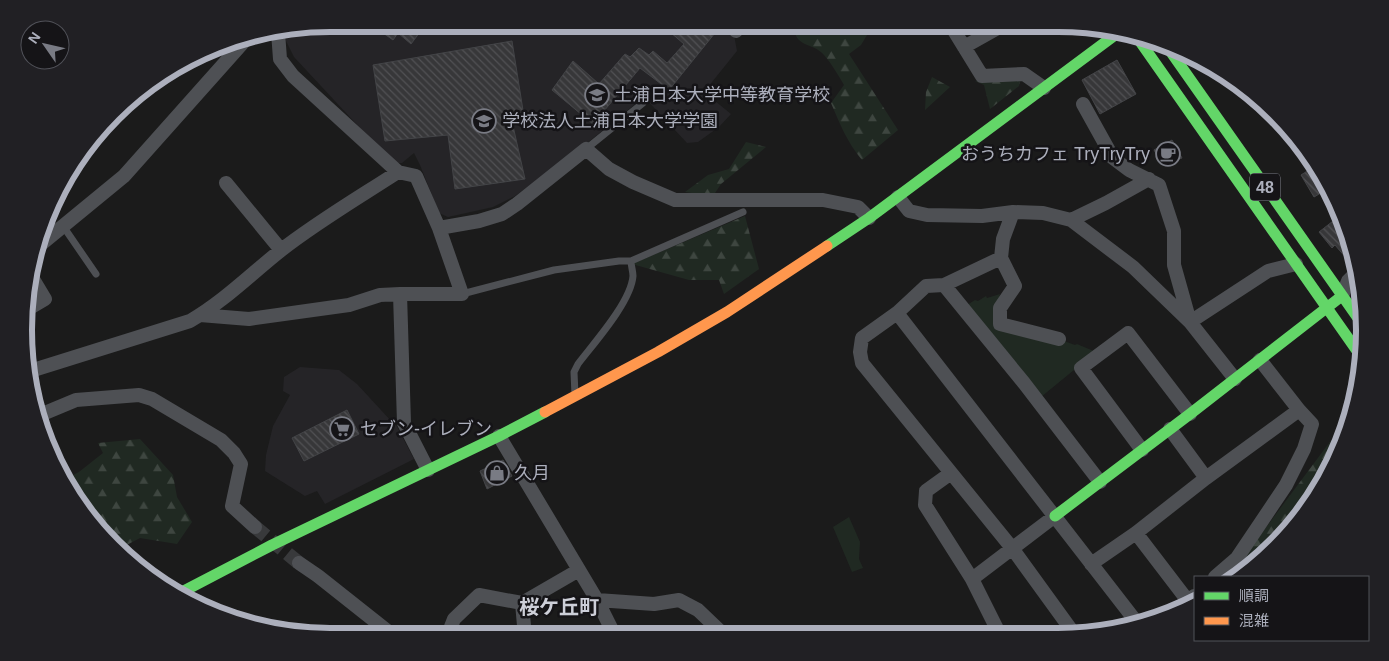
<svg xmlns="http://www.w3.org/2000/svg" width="1389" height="661" viewBox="0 0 1389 661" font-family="Helvetica,'Noto Sans JP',sans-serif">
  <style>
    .built { fill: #252427 }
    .green { fill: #202922 }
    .forest { fill: url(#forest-firs) }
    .building { fill: url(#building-back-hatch); stroke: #434447 }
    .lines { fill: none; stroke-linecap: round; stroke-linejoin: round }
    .street-tunnel { stroke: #38393b; stroke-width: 14; stroke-dasharray: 14 7; stroke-linecap: butt }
    .lane { stroke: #4e5054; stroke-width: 7 }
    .street { stroke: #4e5054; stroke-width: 14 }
    .fast { stroke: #63d668; stroke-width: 11 }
    .slow { stroke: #ff974d; stroke-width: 11 }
    .labels { text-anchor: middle; stroke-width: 5; stroke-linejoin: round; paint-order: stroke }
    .shield { fill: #151417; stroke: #7f808a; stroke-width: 1 }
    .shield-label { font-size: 16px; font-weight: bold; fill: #acafbc }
    .poi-label { font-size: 18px; fill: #acafbc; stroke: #151417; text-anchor: start }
    .quarter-label { font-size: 20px; font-weight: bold; fill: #cdcfd8; stroke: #151417 }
    .rim { fill: none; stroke: #acafbc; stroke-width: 6 }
  </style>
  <defs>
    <pattern id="forest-firs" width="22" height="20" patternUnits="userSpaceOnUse" patternTransform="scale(1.25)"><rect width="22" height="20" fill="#202922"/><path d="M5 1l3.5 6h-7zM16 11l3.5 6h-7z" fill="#3e4640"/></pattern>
    <pattern id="building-back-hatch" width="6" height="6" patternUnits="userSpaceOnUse" patternTransform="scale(1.25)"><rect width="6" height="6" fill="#373739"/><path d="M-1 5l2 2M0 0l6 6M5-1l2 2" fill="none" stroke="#515154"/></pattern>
  </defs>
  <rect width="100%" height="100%" fill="#1b1b1b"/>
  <path class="built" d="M331 24H732L737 51 704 92 731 114 719 127 698 142 687 143 644 97 586 144 515 196 493 207 448 217 439 213 420 165 414 153 402 163H396L388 158 294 57 286 41 285 31Z
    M300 367 339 370 357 384 392 422 396 425 414 459 325 504 317 491 305 496 265 471 266 455 273 426 290 395 283 391 284 377Z"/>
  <path class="green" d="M1000 294 996 313 999 328 1064 341 1075 345 1077 344 1096 352 1041 397 967 305 975 300 978 301 986 296 987 298Z
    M849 517 860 542 859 559 863 568 852 572 833 527Z"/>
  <path class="forest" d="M794 24H859L864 26 867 35 861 45 849 54 898 130 862 160C847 142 840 124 831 103L844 85C838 75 832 64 824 55 812 41 794 49 794 24Z
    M932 77 950 87 925 110 926 92Z
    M1021 78 1019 86 990 109 984 85 975 81Z
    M746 142 766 147 721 184 713 196 685 192 708 175 729 169Z
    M745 216 759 269 724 294 719 280H689L632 264Z
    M1347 419 1342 448 1302 517 1245 574 1239 577H1229Z
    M140 439 173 475 177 497 192 522 177 544 140 538 119 549 65 479 79 472 103 453 98 443Z"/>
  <path class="building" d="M387 24H426L411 44 398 33 393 40 383 33 389 25Z
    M677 24H713L719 28 669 90 640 68 593 124 552 90 573 61 599 84 625 54 630 57 639 48 649 55 653 51 667 63 684 44 670 32Z
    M512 41 525 123 513 126 525 179 455 189 448 135 385 141 373 65Z
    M1117 60 1136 94 1100 114 1082 80Z
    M1172 140 1182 158 1162 164 1154 150Z
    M1312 168 1326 190 1314 197 1301 175Z
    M1342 214 1351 260 1353 266 1335 245 1332 248 1319 232Z
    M347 410 359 434 304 461 292 438Z
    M503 460 512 476 487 489 480 471Z"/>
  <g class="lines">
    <path class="street-tunnel" d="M255 527 299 563"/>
    <path class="lane" d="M586 149 643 103
      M63 226 96 274
      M462 294 554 270 619 261H631L743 212
      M575 395 574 372 578 364C594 343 631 302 633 276 633 271 631 266 631 261"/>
    <path class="street" d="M735 24 736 31
      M950 24 982 76 1024 74 1044 88
      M964 47 1005 24
      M1083 104 1113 158 1129 170 1159 185 1174 231V265L1190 322 1235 379
      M226 183 281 250
      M898 197 909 211 927 215 982 216 1013 212 1043 213 1071 220 1133 267 1190 322 1268 271 1296 264
      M1013 212 1003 239 1001 258 1015 286 1000 308V324L1059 339
      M1071 220 1106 203 1149 179
      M439 228 479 221 502 214 517 204 586 149 609 169 633 182 675 200H823L858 207 869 218
      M40 245 124 176 247 38
      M944 285 1001 258
      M400 294 404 423 428 470
      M1342 296 1348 281 1354 275
      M28 309 45 299 30 274
      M897 313 1138 624
      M200 315 249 319 349 305 380 295 400 294H462L439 228 416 176 398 172 293 76 280 59 278 32
      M1260 360 1299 410
      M27 372 190 321C223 302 251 274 280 251 317 222 358 198 398 172
      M40 415 76 400 139 395 152 399 221 440 234 453 241 464 232 506 255 527
      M1170 429 1206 478
      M499 436 597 600 615 636
      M1142 450 1081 368 1128 333 1190 414
      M951 473 926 491 925 505 972 579 1000 635
      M1136 533 1188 601
      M299 563 318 576 395 637
      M1091 564 1136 533 1206 478 1299 410 1312 424 1304 449 1286 485 1237 558 1215 577
      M972 579 1055 516
      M597 600 654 604 679 600 698 610 720 631 731 636
      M522 603 525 637
      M1172 615 1194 596
      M1075 635 1012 548 862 363 860 352 862 338 897 313 926 286 944 285 1024 383 1100 482
      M447 637 454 619 479 595 522 603 579 570"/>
    <path class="fast" d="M1139 40 1360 355
      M1166 45 1365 328
      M827 246 869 218 1115 35
      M1055 516 1190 414 1338 299
      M180 593 272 545 499 436 545 412"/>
    <path class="slow" d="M545 412 658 352 727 312 827 246"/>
  </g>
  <defs>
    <g id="school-ring" transform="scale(1.25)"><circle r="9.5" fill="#151417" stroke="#797b84" stroke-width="1.5"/><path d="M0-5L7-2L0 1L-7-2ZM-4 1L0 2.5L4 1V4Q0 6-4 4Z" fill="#797b84"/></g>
    <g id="cafe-ring" transform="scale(1.25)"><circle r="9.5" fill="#151417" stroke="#797b84" stroke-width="1.5"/><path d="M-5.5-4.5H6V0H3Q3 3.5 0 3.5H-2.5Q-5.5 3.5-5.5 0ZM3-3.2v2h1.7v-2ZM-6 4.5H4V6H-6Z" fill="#797b84"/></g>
    <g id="supermarket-ring" transform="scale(1.25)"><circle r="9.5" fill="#151417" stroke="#797b84" stroke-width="1.5"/><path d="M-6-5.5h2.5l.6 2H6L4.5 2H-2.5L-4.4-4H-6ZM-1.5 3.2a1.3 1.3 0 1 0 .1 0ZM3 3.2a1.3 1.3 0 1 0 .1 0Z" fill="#797b84"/></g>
    <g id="shop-ring" transform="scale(1.25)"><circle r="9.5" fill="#151417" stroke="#797b84" stroke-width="1.5"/><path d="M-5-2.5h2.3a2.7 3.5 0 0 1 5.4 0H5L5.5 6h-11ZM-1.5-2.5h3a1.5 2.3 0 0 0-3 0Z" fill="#797b84"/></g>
  </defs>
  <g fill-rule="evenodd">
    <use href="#school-ring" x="597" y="95"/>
    <use href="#school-ring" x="484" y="121"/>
    <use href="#cafe-ring" x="1168" y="154"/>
    <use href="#supermarket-ring" x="342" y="429"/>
    <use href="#shop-ring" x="497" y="473"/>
  </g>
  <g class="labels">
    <rect class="shield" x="1250" y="173.5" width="30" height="27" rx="4"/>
    <g class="shield-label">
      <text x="1265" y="193">48</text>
    </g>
    <g class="poi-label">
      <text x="614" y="101">土浦日本大学中等教育学校</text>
      <text x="502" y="127">学校法人土浦日本大学学園</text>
      <text x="1150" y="160" text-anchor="end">おうちカフェ TryTryTry</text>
      <text x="360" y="435">セブン-イレブン</text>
      <text x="514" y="479">久月</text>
    </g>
    <g class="quarter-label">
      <text x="559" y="614">桜ケ丘町</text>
    </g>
  </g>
  <path d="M0 0H1389V661H0ZM330 32H1058A298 298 0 0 1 1356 330V330A298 298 0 0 1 1058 628H330A298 298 0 0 1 32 330V330A298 298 0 0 1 330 32Z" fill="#212024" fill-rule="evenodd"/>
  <path class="rim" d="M330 32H1058A298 298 0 0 1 1356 330V330A298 298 0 0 1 1058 628H330A298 298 0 0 1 32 330V330A298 298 0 0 1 330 32Z"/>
  <rect x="1194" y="576" width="175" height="65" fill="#151417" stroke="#515259"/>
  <rect x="1204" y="592" width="25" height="8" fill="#63d668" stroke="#515259"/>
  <text x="1239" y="601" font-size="15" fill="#acafbc">順調</text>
  <rect x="1204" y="617" width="25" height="8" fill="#ff974d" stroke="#515259"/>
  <text x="1239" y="626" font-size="15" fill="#acafbc">混雑</text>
  <g transform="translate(45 45) rotate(304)"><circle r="24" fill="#151417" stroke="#515259"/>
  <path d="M0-4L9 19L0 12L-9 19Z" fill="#797b84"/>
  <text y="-8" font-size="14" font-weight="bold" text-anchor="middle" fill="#acafbc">N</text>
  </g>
</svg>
